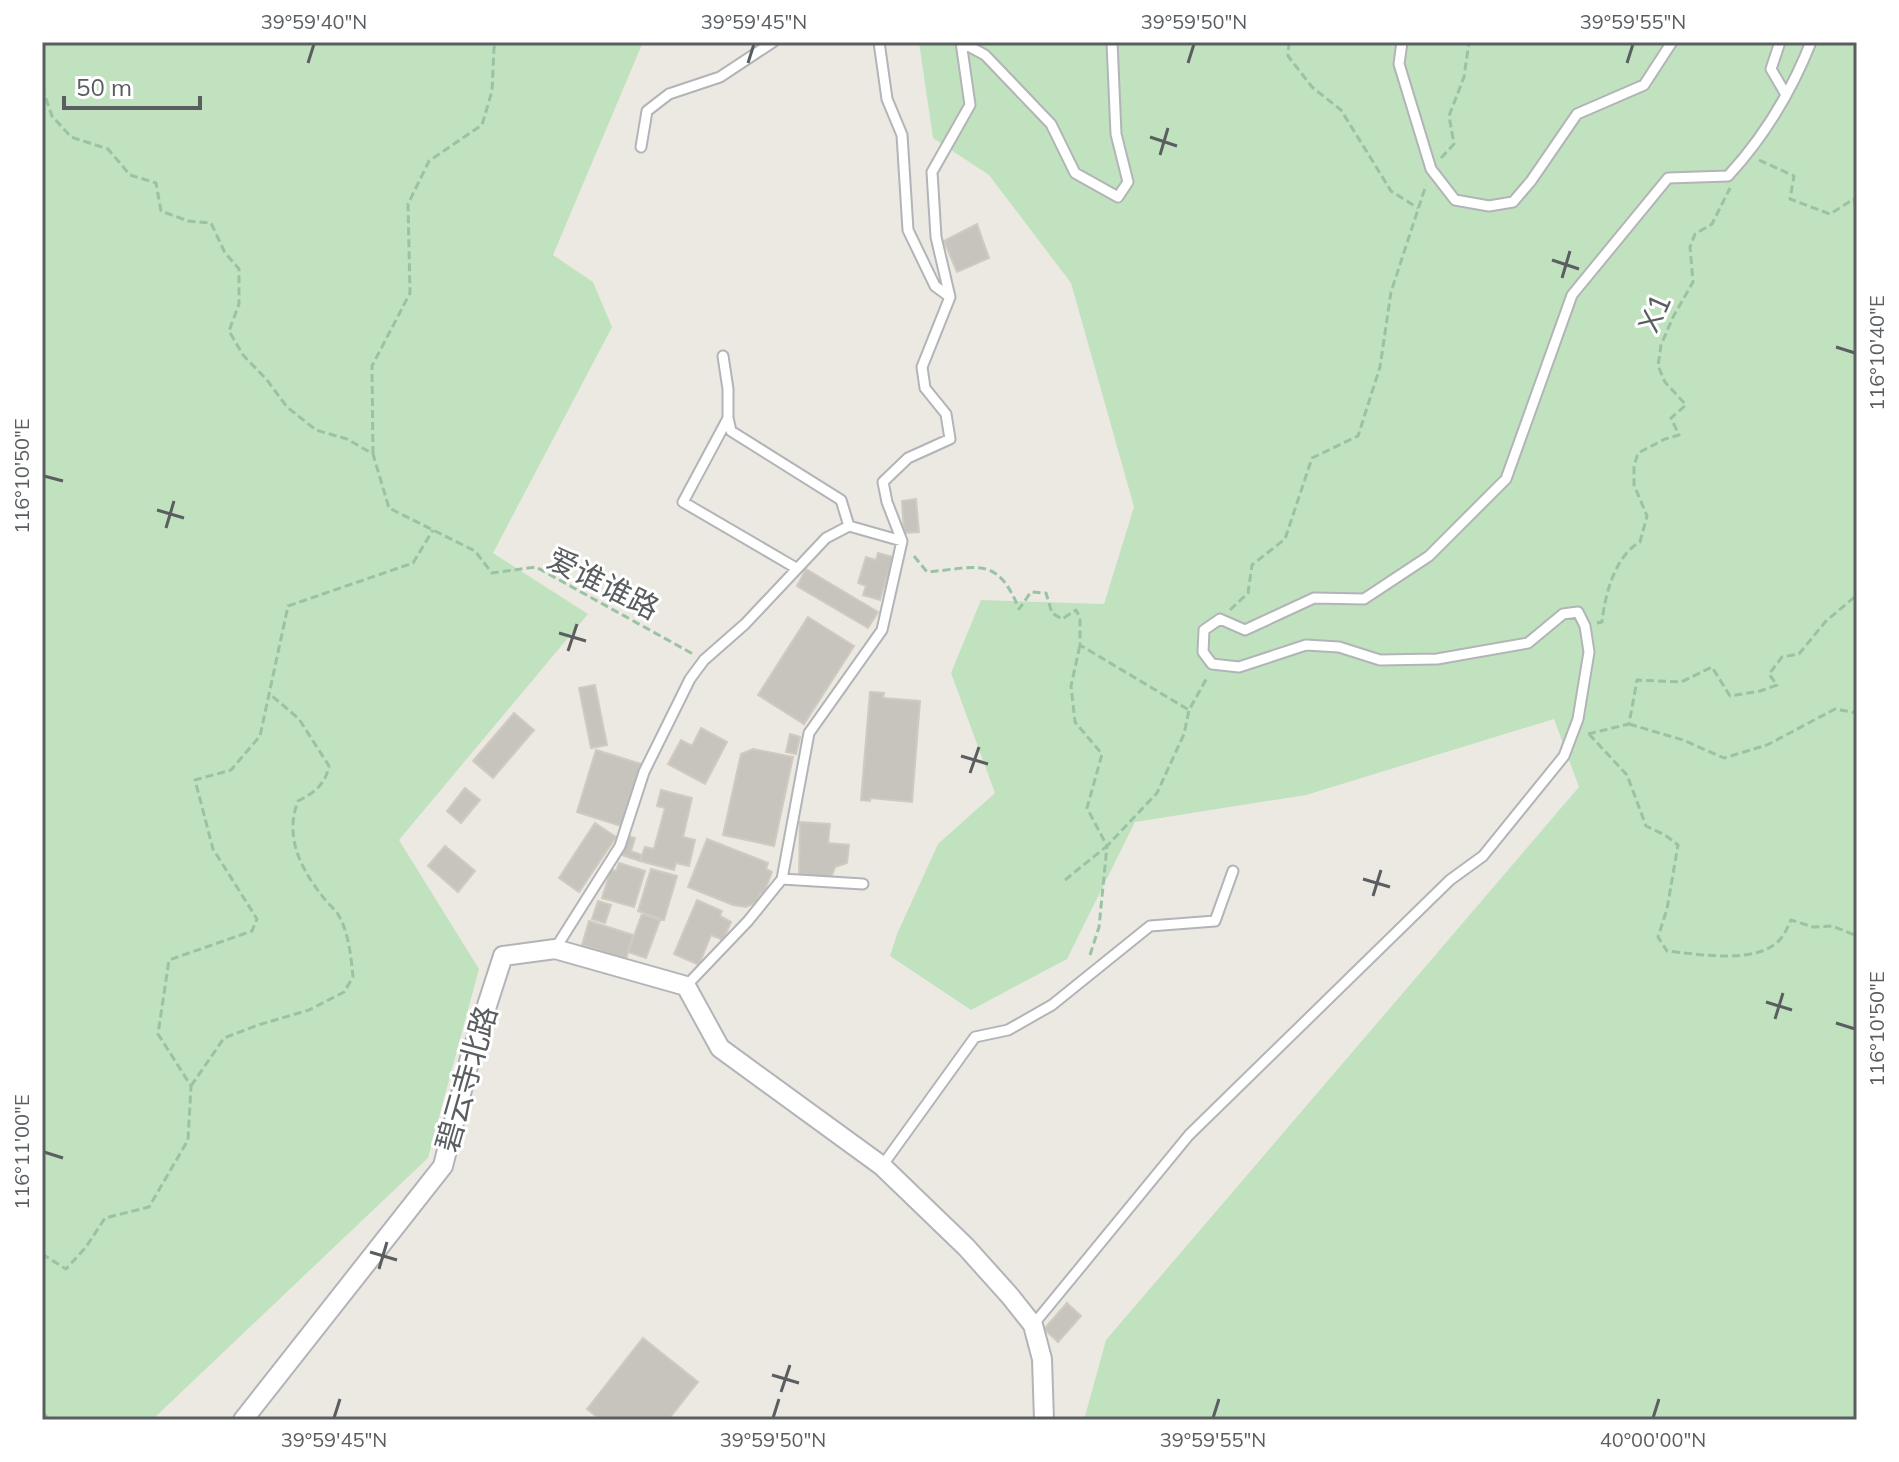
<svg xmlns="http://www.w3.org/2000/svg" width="1899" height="1462" viewBox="0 0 1899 1462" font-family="Mulish,'Noto Sans SC',sans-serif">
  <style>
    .green { fill: #c1e2bf }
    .building { fill: #c7c4be; stroke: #d0cac0; stroke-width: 2 }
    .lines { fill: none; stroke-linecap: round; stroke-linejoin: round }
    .service-casing { stroke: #b2b4b8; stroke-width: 13 }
    .minor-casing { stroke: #b2b4b8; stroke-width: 22 }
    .path { stroke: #99c3a3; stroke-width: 3; stroke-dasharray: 8 4; stroke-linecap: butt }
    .service { stroke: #fff; stroke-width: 9 }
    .minor { stroke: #fff; stroke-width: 18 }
    .ticks { fill: none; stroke: #5a5e61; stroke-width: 3 }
    .labels { text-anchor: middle; stroke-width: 6; stroke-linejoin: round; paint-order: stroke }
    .street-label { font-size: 30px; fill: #5a5e61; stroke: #fff }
    .neatline { fill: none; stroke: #5a5e61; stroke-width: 3 }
    .ticks-label { font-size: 20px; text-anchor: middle; fill: #5a5e61 }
  </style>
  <rect width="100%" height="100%" fill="#ece9e2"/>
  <path class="green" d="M42 42H643L553 255 593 282 612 327 493 553 588 614 399 840 479 969 428 1158 152 1420H42Z
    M919 42H1857V1420H1084L1106 1340 1579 787 1554 719 1306 795 1135 822 1067 959 971 1010 890 956 897 934 938 844 995 793 951 673 981 600 1104 604 1134 507 1071 283 989 175 933 138Z"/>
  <path class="building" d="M977 224 989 258 957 272 944 241Z
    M916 499 919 532 904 533 902 501Z
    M878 553 893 557 880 600 863 595 866 586 858 583 866 557 876 560Z
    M806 569 878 612 868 628 797 586Z
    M808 617 854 646 804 724 758 695Z
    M595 685 607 745 591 748 579 688Z
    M870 692 884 693 883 698 920 701 912 802 870 798V801L861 800Z
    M514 713 534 730 493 778 473 761Z
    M701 728 727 742 705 784 668 764 681 740 692 746Z
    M790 734 800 737 796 754 786 752Z
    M753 749 793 757 774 846 723 835 741 754Z
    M596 750 641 764 621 826 577 812Z
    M465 788 480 800 461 823 447 811Z
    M661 790 692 798 683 837 695 840 689 866 676 863 674 870 640 861 645 847 654 849 665 808 657 806Z
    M800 822 830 824 828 843 849 845 847 863 835 867 831 878 799 875Z
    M595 823 616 837 579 892 559 878Z
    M628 836 635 838 631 851 642 855 640 861 622 855Z
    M707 839 768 863 766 869 772 872 763 895 760 894 757 902 746 907 733 905 688 887Z
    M445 846 475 871 458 892 428 866Z
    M619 863 645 871 634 907 602 898 611 869 616 871Z
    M651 869 677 876 664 920 638 911Z
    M697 900 722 911 720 916 731 922 723 940 711 935 699 965 674 954Z
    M598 901 611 905 605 923 592 919Z
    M642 914 660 920 646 958 628 952Z
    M589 921 633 935 626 959 582 945Z
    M1067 1303 1081 1316 1058 1342 1044 1329Z
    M643 1338 698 1382 668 1420H601L587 1409Z"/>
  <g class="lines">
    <g class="service-casing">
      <path id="service" d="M879 42 887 99 902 135 908 230 935 286 950 297
        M1402 42 1399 64 1431 169 1455 200 1489 206 1513 202 1531 181 1577 114 1644 85 1672 42
        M1780 42 1771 69 1785 93
        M641 147 647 111 669 94 720 77 773 42
        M723 356 728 389V418L731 431 841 500 849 526 902 541
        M728 418 683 502 796 568
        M782 879 863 884
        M555 949 620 846 644 772 690 679 704 660 745 624 826 538 849 526
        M686 986 748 921 782 879 809 733 882 630 902 541 887 502 883 482 908 458 950 439 946 414 925 388 922 367 950 297 936 237 932 172 970 105 961 42 985 55 1051 124 1075 173 1118 197 1128 182 1116 134 1112 42
        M882 1166 975 1037 1008 1030 1052 1005 1150 926 1215 921 1233 871
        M1033 1325 1189 1135 1450 880 1483 856 1564 756 1578 719 1589 652 1585 626 1578 612 1563 614 1528 643 1437 659 1380 660 1339 647 1306 645 1239 667 1212 664 1203 652 1204 630 1220 619 1245 630 1314 598 1364 599 1429 556 1506 479 1572 295 1668 178 1728 176C1763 138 1792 90 1811 42"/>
    </g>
    <g class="minor-casing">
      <path id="minor" d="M243 1420 443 1166 470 1058 503 956 555 949 686 986 720 1048 882 1166 966 1247 1010 1296 1033 1325 1042 1359 1044 1420"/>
    </g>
    <path class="path" d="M1289 42 1288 56 1312 87 1341 110 1391 191 1418 208
      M42 87 52 116 71 137 108 149 130 175 156 183 161 211 188 221 211 223 225 253 239 269V304L229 331 243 355 267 380 287 407 316 430 347 439 373 454 389 508 475 551 492 573 536 567 693 654
      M1441 158 1454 144 1449 116 1464 77 1469 42
      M1759 160 1794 176 1790 199 1830 214 1857 197
      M1854 199 1857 215
      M373 454 372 366 410 293 408 204 429 161 482 125 492 91 494 48 496 42
      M914 556 927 572C976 568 997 554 1019 609L1031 592 1046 593 1052 613 1062 619 1076 610 1080 618V645L1189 710
      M1230 610 1248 593 1252 565 1285 539 1312 458 1358 436 1380 367 1391 292 1426 185
      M1597 623 1602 622C1605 594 1615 556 1640 542L1647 516 1634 485V466L1638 453 1665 439 1679 435 1671 418 1686 405 1665 382 1658 366 1661 345 1673 317 1693 282 1690 247 1695 234 1712 224 1730 188
      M1629 724 1683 740 1724 758 1767 745 1835 709 1857 713
      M1588 734 1629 724 1637 680 1681 682 1712 667 1730 696 1760 691 1777 685 1769 674 1782 657 1799 654 1826 621 1857 595
      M1589 734 1627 775 1646 826 1665 835 1678 845 1667 909 1658 937 1667 951C1698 954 1761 966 1782 937 1786 932 1788 926 1791 920L1813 927 1832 926 1857 936
      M1065 880 1107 846 1087 808 1102 754 1075 722 1071 686 1080 645
      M1090 955 1099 927 1107 846 1157 793 1184 734 1189 710 1208 676
      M191 1086 224 1038 258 1025 309 1010 344 992 353 977C351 957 349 934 339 916 336 910 328 904 323 897 301 869 284 837 298 801 314 793 325 785 329 766L299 719 271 695
      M42 1254 66 1269 86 1247 105 1218 149 1207 188 1140 191 1086 158 1034 169 960 252 931 257 919 213 849 195 780 231 770 260 736 288 606 413 563 433 530
      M42 1412 50 1420"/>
    <use href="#service" class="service"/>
    <use href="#minor" class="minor"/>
  </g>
  <path class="ticks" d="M308 63 314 44M748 63 754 44M1188 63 1194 44M1627 63 1633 44M1150 137 1177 146M1160 155 1168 128M1552 260 1579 269M1562 278 1570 251M1836 347 1855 353M44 476 63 481M157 510 184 518M166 528 174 501M559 633 586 641M568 651 577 624M961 756 988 764M970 773 979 747M1363 879 1390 887M1373 896 1381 870M1766 1002 1792 1010M1775 1019 1783 993M1836 1023 1855 1029M44 1152 63 1158M370 1252 397 1260M379 1269 387 1242M772 1375 799 1383M781 1392 790 1365M334 1418 340 1399M773 1418 779 1399M1213 1418 1219 1399M1653 1418 1659 1399"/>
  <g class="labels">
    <g class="street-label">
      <text transform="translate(1655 313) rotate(-66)" y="10">X1</text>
      <text transform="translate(603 584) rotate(27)" y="10">爱谁谁路</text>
      <text transform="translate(467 1079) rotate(-74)" y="10">碧云寺北路</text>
    </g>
  </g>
  <rect width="1899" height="1462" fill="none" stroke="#ffffff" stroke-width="88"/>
  <path d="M64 96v12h136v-12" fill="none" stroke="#5a5e61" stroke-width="4"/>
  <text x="76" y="96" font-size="24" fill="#5a5e61" stroke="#ffffff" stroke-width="6" paint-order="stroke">50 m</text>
  <rect x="44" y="44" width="1811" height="1374" class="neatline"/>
  <g class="ticks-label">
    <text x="314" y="29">39°59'40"N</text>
    <text x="754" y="29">39°59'45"N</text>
    <text x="1194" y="29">39°59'50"N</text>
    <text x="1633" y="29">39°59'55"N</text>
    <text transform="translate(1877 353) rotate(-90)" y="7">116°10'40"E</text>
    <text transform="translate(22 476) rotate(-90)" y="7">116°10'50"E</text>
    <text transform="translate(1877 1029) rotate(-90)" y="7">116°10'50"E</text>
    <text transform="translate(22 1152) rotate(-90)" y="7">116°11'00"E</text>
    <text x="334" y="1447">39°59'45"N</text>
    <text x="773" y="1447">39°59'50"N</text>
    <text x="1213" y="1447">39°59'55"N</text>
    <text x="1653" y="1447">40°00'00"N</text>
  </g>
</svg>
